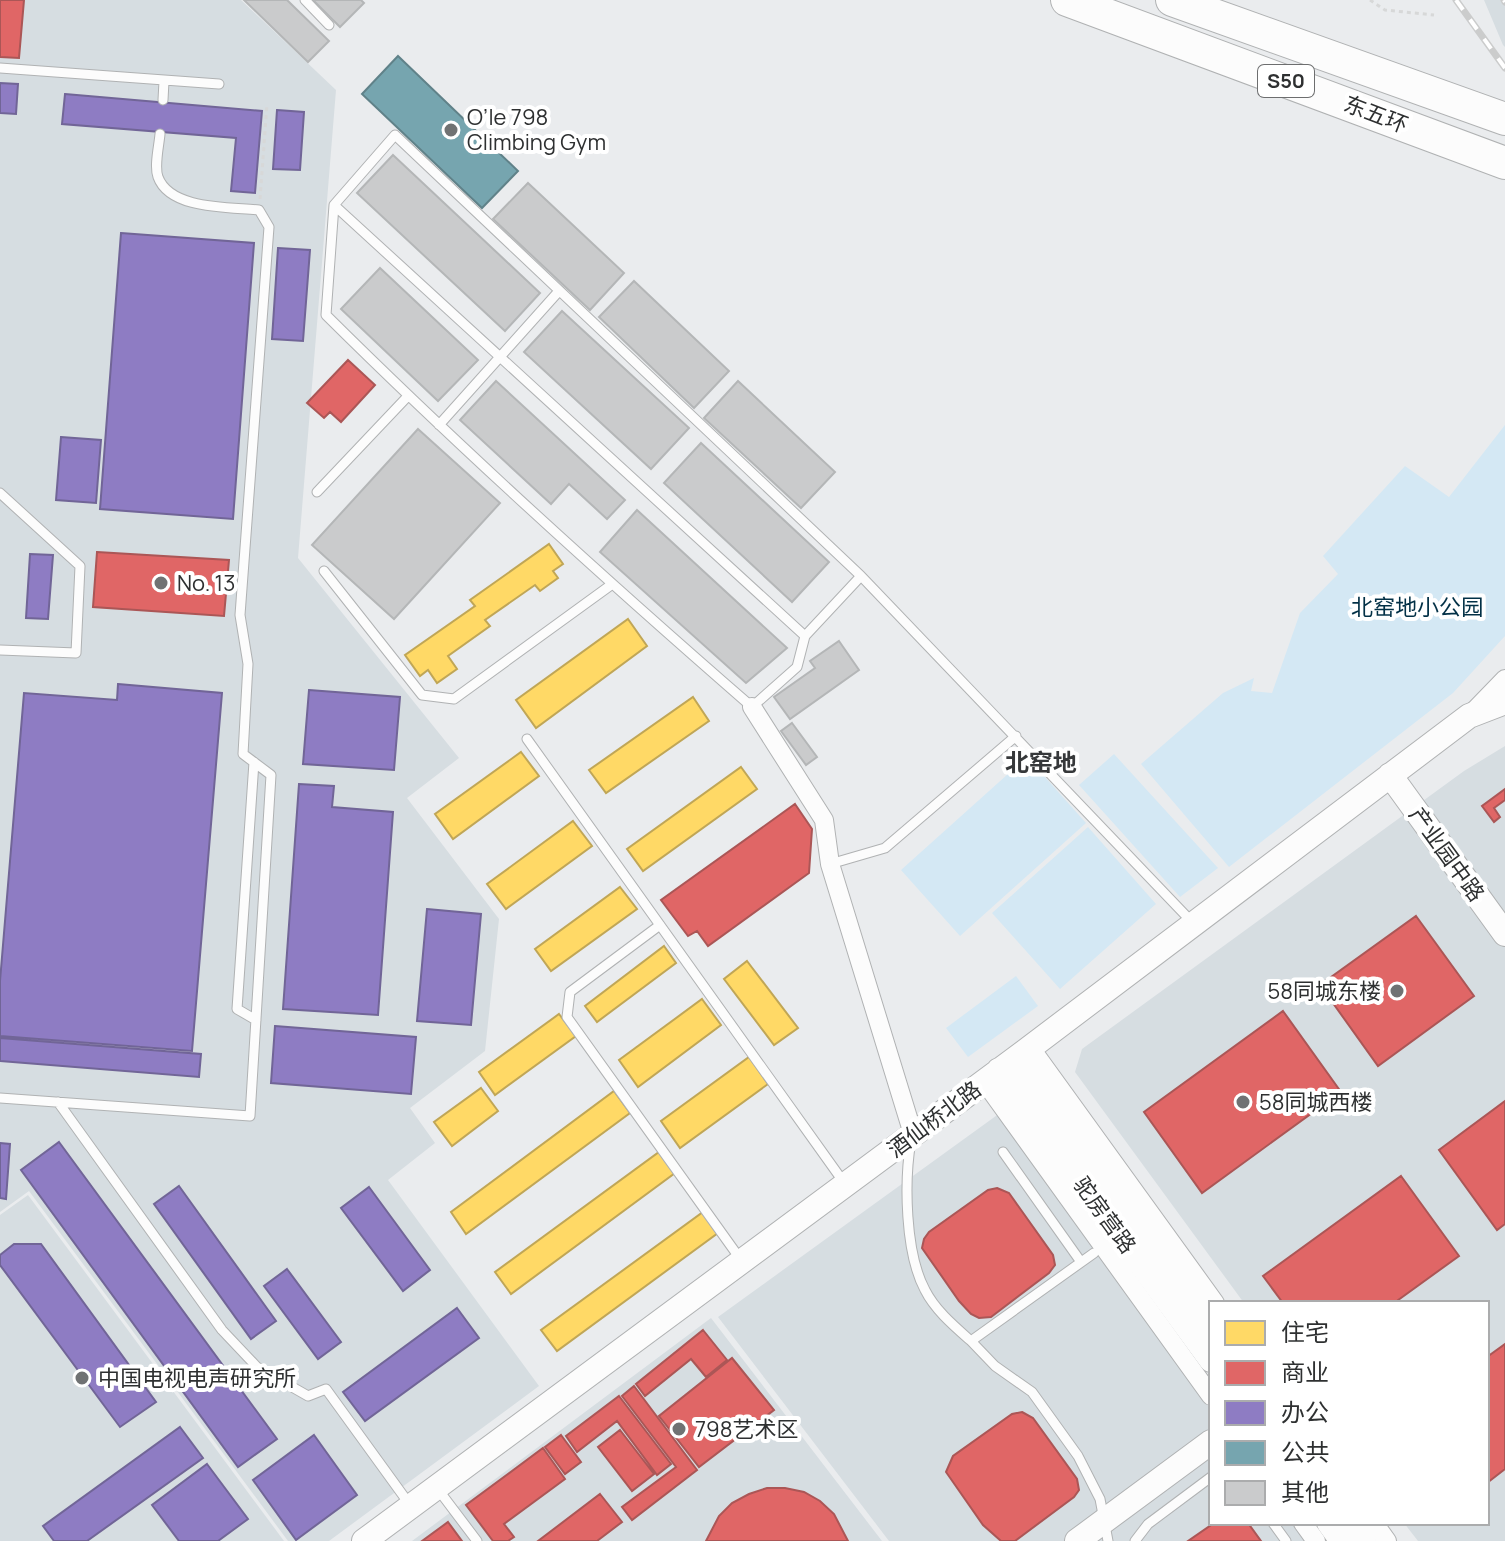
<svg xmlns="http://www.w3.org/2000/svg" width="1505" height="1541" viewBox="0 0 1505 1541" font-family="Manrope,'Noto Sans SC',sans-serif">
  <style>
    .built { fill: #d6dde1 }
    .green { fill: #d4e8f4 }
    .homes { fill: #ffd966; stroke: #c0a656; stroke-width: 2 }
    .shops { fill: #e06666; stroke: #ab5656; stroke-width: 2 }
    .offices { fill: #8e7cc3; stroke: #716597; stroke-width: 2 }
    .public { fill: #76a5af; stroke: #608289; stroke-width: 2 }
    .building { fill: #cacbcc; stroke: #b4b6b7; stroke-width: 2 }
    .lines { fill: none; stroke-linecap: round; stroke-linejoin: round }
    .lane-casing { stroke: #b0b2b3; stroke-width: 11 }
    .street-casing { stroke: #b0b2b3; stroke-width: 20 }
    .secondary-casing { stroke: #b0b2b3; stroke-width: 26 }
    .highway-casing { stroke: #b0b2b3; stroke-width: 34 }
    .path { stroke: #d7d8d8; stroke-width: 3; stroke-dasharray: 4 4; stroke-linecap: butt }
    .lane { stroke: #fcfcfc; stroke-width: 9 }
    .street { stroke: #fcfcfc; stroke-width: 18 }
    .secondary { stroke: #fcfcfc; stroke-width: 24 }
    .highway { stroke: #fcfcfc; stroke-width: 32 }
    .rail-casing { stroke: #cbcccc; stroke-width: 7 }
    .rail { stroke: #fff; stroke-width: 4; stroke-dasharray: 12; stroke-linecap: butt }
    .poi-dot { fill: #707273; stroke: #fff; stroke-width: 3 }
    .labels { text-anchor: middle; stroke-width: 8; stroke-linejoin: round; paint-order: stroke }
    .shield { fill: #fff; stroke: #6d6e6f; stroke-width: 2 }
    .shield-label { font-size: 20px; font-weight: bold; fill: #2e3031 }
    .street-label { font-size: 22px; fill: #2e3031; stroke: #fff }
    .poi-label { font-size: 22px; fill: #2e3031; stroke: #fff; text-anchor: start }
    .park-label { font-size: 22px; fill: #023046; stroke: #fff }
    .neighbourhood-label { font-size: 24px; font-weight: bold; fill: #36383a; stroke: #fff }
  </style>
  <rect width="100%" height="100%" fill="#eaecee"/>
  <path class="built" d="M0 0H241L336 90 298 558 459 758 407 798 499 919 485 1051 410 1108 435 1143 388 1180 539 1386 329 1541H288L29 1191 0 1212Z
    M1484 0H1505V47L1503 45Z
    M1505 746V1541H1418L1404 1523H1487V1303H1244L1075 1072 1082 1049 1464 771Z
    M1000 1113 1211 1402V1523H1300L1313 1541H889L718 1317Z
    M28 1195 284 1541H0V1215Z
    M711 1318 882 1541H412Z"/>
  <path class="green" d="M1505 425V636L1453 693 1229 867 1141 764 1223 693 1254 678 1251 691 1272 693 1300 613 1338 574 1323 556 1405 466 1449 497Z
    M1114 754 1218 868 1180 897 1079 785Z
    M1027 757 1086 823 960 936 901 870Z
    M1088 827 1156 904 1060 989 992 913Z
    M1016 976 1038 1006 968 1057 946 1028Z"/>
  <path class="homes" d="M549 544 563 564 553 571 558 578 540 591 535 585 485 620 490 626 448 656 457 669 437 683 428 670 420 676 405 655 475 606 470 600Z
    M628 619 647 646 536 728 516 700Z
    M693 697 709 721 606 793 589 770Z
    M521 752 539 776 453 839 435 814Z
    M741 767 757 789 643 871 627 849Z
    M573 821 592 846 506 909 487 884Z
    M620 887 637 909 551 971 535 949Z
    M664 946 676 963 597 1022 585 1006Z
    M747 961 798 1028 774 1045 724 979Z
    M702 999 721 1025 638 1087 619 1060Z
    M559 1014 576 1036 495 1095 479 1072Z
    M749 1057 768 1084 680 1148 661 1121Z
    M481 1088 498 1111 452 1146 434 1122Z
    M614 1091 630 1113 466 1234 451 1212Z
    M659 1152 675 1173 511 1294 495 1272Z
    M703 1212 718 1233 557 1351 541 1330Z"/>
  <path class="shops" d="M0 0H24L19 58 0 57Z
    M348 360 375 385 341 422 330 412 324 418 307 403Z
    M97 552 229 560 224 616 93 607Z
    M1505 789V800L1494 808 1500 817 1494 822 1482 806Z
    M795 804 812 829 809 873 708 946 697 931 688 936 661 900Z
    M1416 916 1474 996 1378 1066 1320 985Z
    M1283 1011 1341 1092 1202 1193 1144 1112Z
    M1505 1101V1224L1497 1230 1439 1150Z
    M1401 1176 1459 1256 1394 1303H1283L1263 1276Z
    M997 1188 1009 1193 1053 1255 1055 1265 1049 1273 991 1317 979 1318 971 1314 959 1301 922 1248 924 1239 929 1232 988 1190Z
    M703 1330 727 1360 706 1377 691 1359 645 1396 636 1384Z
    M1505 1344V1469L1487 1483V1357Z
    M732 1358 774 1410 699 1467 659 1416Z
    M634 1386 697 1470 632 1520 622 1507 676 1467 622 1396Z
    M619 1396 671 1464 657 1475 617 1421 577 1452 566 1436Z
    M1022 1412 1033 1418 1077 1479 1079 1490 1074 1497 1015 1541H1001L983 1525 946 1472 953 1456 1012 1414Z
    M620 1430 654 1474 632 1491 598 1447Z
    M561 1435 581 1462 565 1474 545 1447Z
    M543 1448 565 1479 504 1524 514 1537 508 1541H493L466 1505Z
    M767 1488H785L804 1492 820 1501 834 1514 848 1541H706L719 1516 732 1503 749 1494Z
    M600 1494 622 1522 597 1541H538Z
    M448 1522 462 1541H422Z
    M1214 1523H1248L1261 1541H1188Z"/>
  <path class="offices" d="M0 83 18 84 16 114 0 113Z
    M65 94 262 111 255 193 231 191 236 138 62 124Z
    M277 110 304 112 300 170 273 169Z
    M121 233 254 243 233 519 100 509Z
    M278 248 310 250 303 341 272 339Z
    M61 437 101 440 96 503 56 500Z
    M30 554 53 555 48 619 26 618Z
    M118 684 222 693 192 1051 0 1036V981L24 693 117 700Z
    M309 690 400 697 394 770 303 764Z
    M299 784 334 786 332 807 393 812 378 1015 283 1009Z
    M427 909 481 914 471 1025 417 1021Z
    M275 1026 416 1037 411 1094 271 1083Z
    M0 1038 201 1054 199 1077 0 1061Z
    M59 1142 277 1439 238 1467 21 1170Z
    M0 1143 10 1144 6 1199 0 1198Z
    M179 1186 276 1321 251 1339 154 1204Z
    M369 1187 430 1270 403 1291 341 1208Z
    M14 1244H41L156 1402 120 1427 0 1265V1255Z
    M287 1269 341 1342 318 1359 264 1286Z
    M457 1308 479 1338 365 1421 343 1392Z
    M180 1427 203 1458 87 1541H54L43 1526Z
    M314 1435 357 1495 296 1540 253 1480Z
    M207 1464 248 1519 218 1541H179L152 1505Z"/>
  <path class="public" d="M398 56 518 171 482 208 362 94Z"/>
  <path class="building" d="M244 0H287L329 41 308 62Z
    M313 0H361L364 3 340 27Z
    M393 155 540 293 505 331 357 193Z
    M528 183 624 273 590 310 493 219Z
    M380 268 478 360 438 401 341 309Z
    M634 281 729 371 694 408 599 317Z
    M562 311 689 428 651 469 524 352Z
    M496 381 625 500 607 519 569 484 551 504 460 420Z
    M738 381 835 472 801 508 704 418Z
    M418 429 500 503 394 619 312 545Z
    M701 443 829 562 792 602 664 483Z
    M637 510 787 648 746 683 600 552Z
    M839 641 859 670 790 719 774 697 815 668 810 661Z
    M792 723 817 757 806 765 781 731Z"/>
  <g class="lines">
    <g class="lane-casing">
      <path id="lane" d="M305 0 329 25
        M0 68 219 84
        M163 100 164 81
        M334 205 805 636
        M439 425 559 291
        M317 492 408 396
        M0 493 80 566 76 653 0 650
        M324 571 422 695 454 699 611 585
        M861 576 805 636 797 667 752 707C606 580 463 451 326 315L334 205 395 135 861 576 1192 922
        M527 739 845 1184
        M254 762 237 1009 256 1020
        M830 864 885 848 1016 736
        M660 925 570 992 567 1017 741 1260
        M0 1098 250 1116 271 775 243 754 248 664 240 615 269 227 259 210C230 207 170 210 158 177 154 166 159 146 160 134
        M58 1102 222 1330 257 1367 308 1396 326 1389 410 1505
        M911 1141C904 1181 905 1253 925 1290 935 1310 954 1326 971 1341L1094 1253
        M1003 1152 1081 1262
        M971 1341 995 1366 1032 1392 1078 1456 1100 1499 1108 1541
        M437 1488 477 1541
        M1273 1523 1286 1541
        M1135 1541 1148 1524 1211 1477"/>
    </g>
    <g class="street-casing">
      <path id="street" d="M752 707 824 820 830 864 913 1134
        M1474 711 1505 679
        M1030 1047 1215 1303
        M984 1081 1211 1396
        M1303 1523 1316 1541
        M1374 1523 1387 1541"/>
    </g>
    <g class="secondary-casing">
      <path id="secondary" d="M1390 775 1505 934
        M1015 1059 1211 1329
        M999 1070 1211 1360
        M1329 1523 1342 1541
        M1351 1523 1364 1541
        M364 1541 1015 1059 1469 716 1505 702
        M1077 1541 1211 1442"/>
    </g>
    <g class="highway-casing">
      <path id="highway" d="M1067 0 1505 163
        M1172 0 1505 119"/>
    </g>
    <path class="path" d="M1370 0 1385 10 1434 15
      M260 199 267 104"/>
    <use href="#lane" class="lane"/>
    <use href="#street" class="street"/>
    <use href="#secondary" class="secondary"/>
    <use href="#highway" class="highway"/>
    <g class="rail-casing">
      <path id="rail" d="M1456 0 1505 68
        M1504 0 1505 2"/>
    </g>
    <use href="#rail" class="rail"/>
  </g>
  <g class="poi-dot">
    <circle cx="451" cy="130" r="8"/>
    <circle cx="161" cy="583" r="8"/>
    <circle cx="1397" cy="991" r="8"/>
    <circle cx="1243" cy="1102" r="8"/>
    <circle cx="82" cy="1378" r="8"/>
    <circle cx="679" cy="1429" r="8"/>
  </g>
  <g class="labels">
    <rect class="shield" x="1258" y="65" width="56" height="32" rx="6"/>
    <g class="shield-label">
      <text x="1286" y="88">S50</text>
    </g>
    <g class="street-label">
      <text transform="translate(1376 114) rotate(21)" y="8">东五环</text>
      <text transform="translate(1447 854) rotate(54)" y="8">产业园中路</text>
      <text transform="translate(934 1119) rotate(-37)" y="8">酒仙桥北路</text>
      <text transform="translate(1105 1215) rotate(54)" y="8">驼房营路</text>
    </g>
    <g class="poi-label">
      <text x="467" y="125">O’le 798<tspan x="467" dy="25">Climbing Gym</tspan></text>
      <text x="177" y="591">No. 13</text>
      <text x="1381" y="999" text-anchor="end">58同城东楼</text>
      <text x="1259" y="1110">58同城西楼</text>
      <text x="98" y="1386">中国电视电声研究所</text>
      <text x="695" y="1437">798艺术区</text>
    </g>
    <g class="park-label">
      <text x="1417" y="615">北窑地小公园</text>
    </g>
    <g class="neighbourhood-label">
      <text x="1041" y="771">北窑地</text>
    </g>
  </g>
  <rect x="1209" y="1301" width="280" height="224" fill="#ffffff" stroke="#abacad" stroke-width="2"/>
  <rect x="1225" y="1321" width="40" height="24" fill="#ffd966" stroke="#abacad" stroke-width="2"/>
  <text x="1281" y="1341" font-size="24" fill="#2e3031">住宅</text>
  <rect x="1225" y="1361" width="40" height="24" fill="#e06666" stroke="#abacad" stroke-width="2"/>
  <text x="1281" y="1381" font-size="24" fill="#2e3031">商业</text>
  <rect x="1225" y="1401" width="40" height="24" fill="#8e7cc3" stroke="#abacad" stroke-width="2"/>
  <text x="1281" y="1421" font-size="24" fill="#2e3031">办公</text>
  <rect x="1225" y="1441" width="40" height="24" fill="#76a5af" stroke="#abacad" stroke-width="2"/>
  <text x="1281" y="1461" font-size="24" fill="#2e3031">公共</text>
  <rect x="1225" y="1481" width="40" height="24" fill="#cacbcc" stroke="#abacad" stroke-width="2"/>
  <text x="1281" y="1501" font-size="24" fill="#2e3031">其他</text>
</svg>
